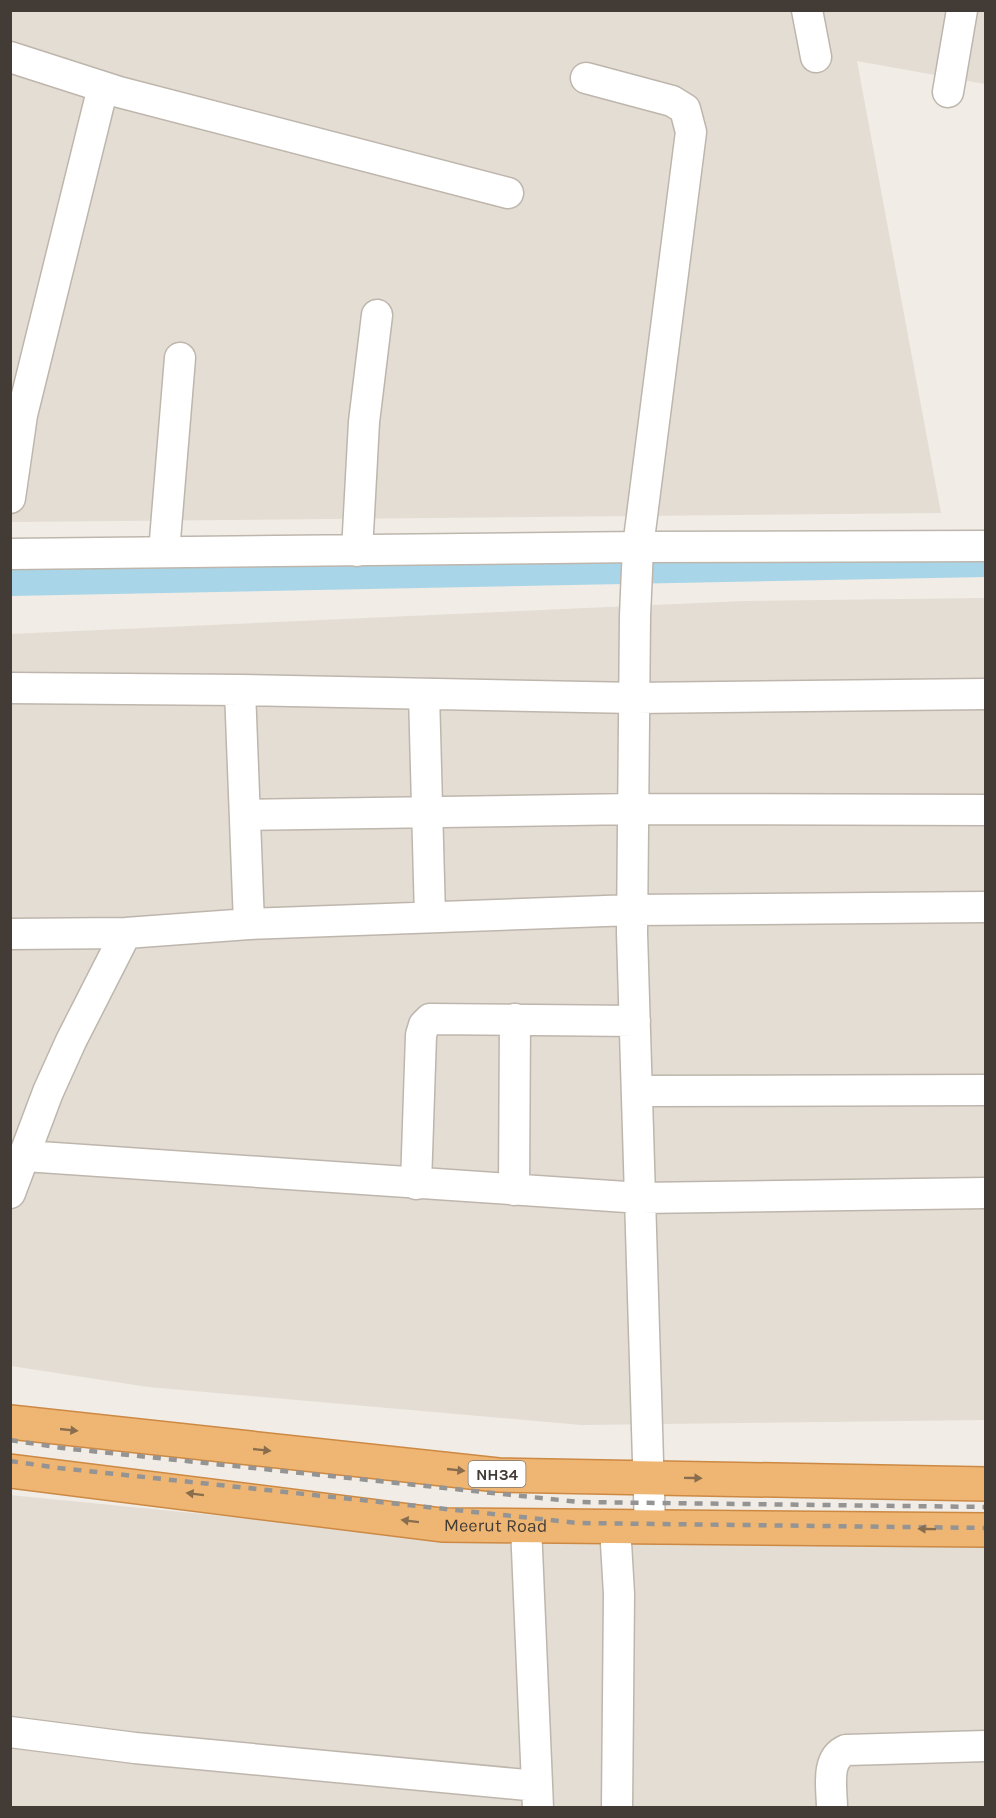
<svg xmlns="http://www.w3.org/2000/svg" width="996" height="1818" viewBox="0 0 996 1818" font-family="Karla,sans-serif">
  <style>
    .residential { fill: #e4ddd4 }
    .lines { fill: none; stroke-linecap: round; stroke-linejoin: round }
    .canal { stroke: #a8d6e8; stroke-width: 32 }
    .street-casing { stroke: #beb6ac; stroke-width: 33 }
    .highway-casing { stroke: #cc8944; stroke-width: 36 }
    .street { stroke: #fff; stroke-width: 30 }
    .highway { stroke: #efb673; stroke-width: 33 }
    .rail { stroke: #949494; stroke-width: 4.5; stroke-dasharray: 8 8; stroke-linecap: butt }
    .oneway { fill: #886d4e }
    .labels { text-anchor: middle; stroke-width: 5; stroke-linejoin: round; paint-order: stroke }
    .shield { fill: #fff; stroke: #7b7672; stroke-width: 1.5 }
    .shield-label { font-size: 16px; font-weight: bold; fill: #433c36 }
    .street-label { font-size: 18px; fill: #433c36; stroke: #fff }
  </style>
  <rect width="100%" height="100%" fill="#f1ece6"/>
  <path class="residential" d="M10 11H985V84L857 61 941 513 11 522Z
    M985 598V1420L581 1425 148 1387 11 1366 10 634 743 601Z
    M10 1495 444 1538 985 1545V1807H11Z"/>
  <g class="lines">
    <path class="canal" d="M10 580 986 561"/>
    <g class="street-casing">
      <path id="street" d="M807 10 816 57
        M10 57 119 92 508 193
        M586 78 672 101 685 109 691 132 638 547 635 616 632 933 650 1527
        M948 92 962 10
        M10 498 22 415 103 87
        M357 551 364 422 377 315
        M164 552 180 358
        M10 554 638 547 986 546
        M10 688 240 690 635 698 986 694
        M240 690 249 924
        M424 694 430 917
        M245 815 634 809 986 810
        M10 934 126 933 249 924 633 910 986 907
        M637 1091 986 1090
        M25 1156 641 1198 986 1193
        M416 1184 421 1035 424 1025 430 1019 635 1021
        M514 1190 515 1019
        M10 1193 48 1092 71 1041 126 933
        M526 1526 538 1808
        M615 1526 619 1594 617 1808
        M10 1732 135 1748 537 1786
        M832 1808C832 1789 825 1759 846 1750L986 1746"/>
    </g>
    <g class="highway-casing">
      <g id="highway">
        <path d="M10 1422 498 1475 986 1484"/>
        <path id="s1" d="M10 1471 442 1525 986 1530"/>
      </g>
    </g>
    <use href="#street" class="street"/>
    <use href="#highway" class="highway"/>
    <path class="rail" d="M10 1440 62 1448 579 1502 986 1507
      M10 1461 59 1468 578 1523 986 1528"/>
  </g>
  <defs><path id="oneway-solid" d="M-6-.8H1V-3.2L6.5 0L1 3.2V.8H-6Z" transform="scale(1.5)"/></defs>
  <g class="oneway">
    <use href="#oneway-solid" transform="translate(69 1430) rotate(6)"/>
    <use href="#oneway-solid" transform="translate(262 1450) rotate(6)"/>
    <use href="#oneway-solid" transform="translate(456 1470) rotate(6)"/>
    <use href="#oneway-solid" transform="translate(693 1478) rotate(1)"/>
    <use href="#oneway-solid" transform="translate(195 1494) rotate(-173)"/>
    <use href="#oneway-solid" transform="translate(410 1521) rotate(-173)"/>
    <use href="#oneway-solid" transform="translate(927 1529) rotate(-179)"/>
  </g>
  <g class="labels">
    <rect class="shield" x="468.5" y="1461" width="57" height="26" rx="4.5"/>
    <g class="shield-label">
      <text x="497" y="1480">NH34</text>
    </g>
    <g class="street-label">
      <text dy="6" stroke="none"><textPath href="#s1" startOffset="489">Meerut Road</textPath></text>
    </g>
  </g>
  <rect width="996" height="1818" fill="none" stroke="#433c36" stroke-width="24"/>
</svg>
